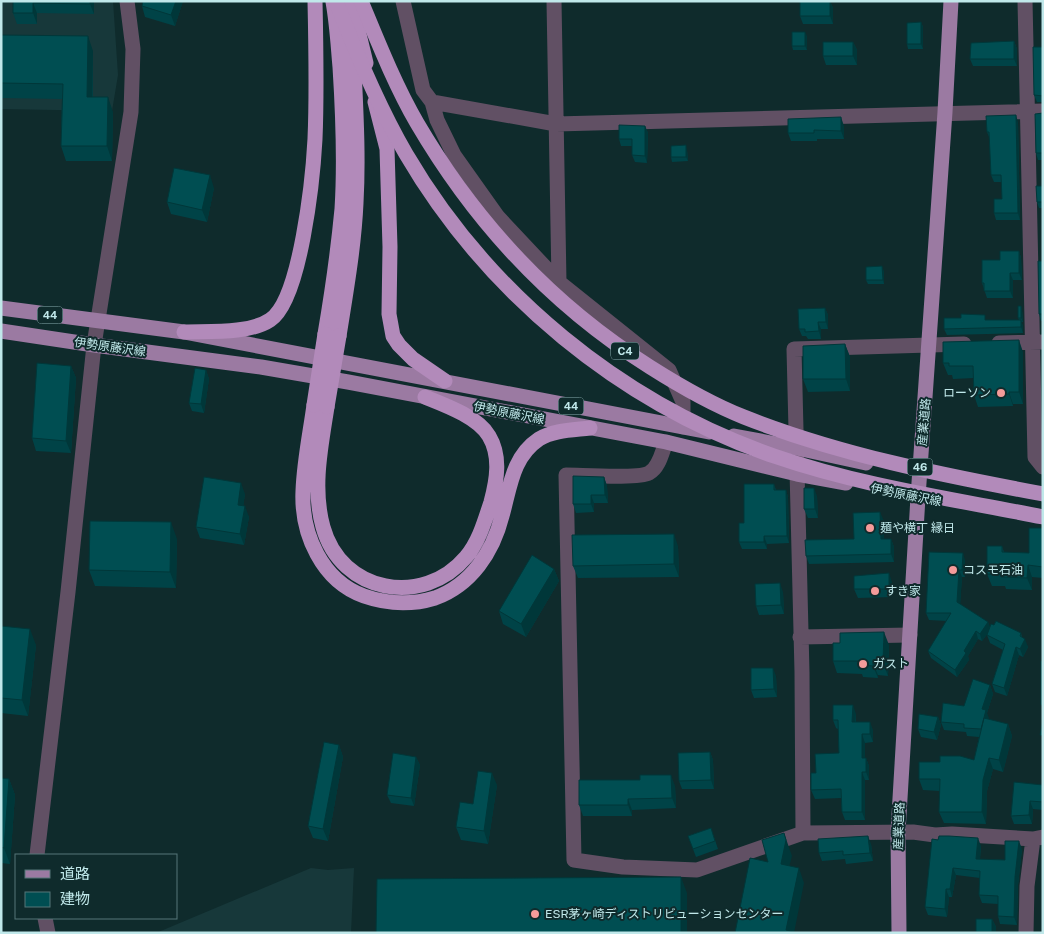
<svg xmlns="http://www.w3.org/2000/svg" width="1044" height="934" viewBox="0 0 1044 934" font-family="'Public Sans','Noto Sans JP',sans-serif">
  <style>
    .built { fill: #17383a }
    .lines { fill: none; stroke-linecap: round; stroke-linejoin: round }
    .minor { stroke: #615064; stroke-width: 15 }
    .major { stroke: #9b7aa2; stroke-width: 15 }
    .highway { stroke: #b28aba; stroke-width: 15 }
    .highway-bridge { stroke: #b28aba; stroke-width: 15 }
    .wall { fill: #004347 }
    .shaded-wall { fill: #003739 }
    .building { fill: #004e52; stroke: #003739 }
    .poi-dot { fill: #f59b9a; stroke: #0f2b2c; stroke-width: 2 }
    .labels { text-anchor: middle; stroke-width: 4; stroke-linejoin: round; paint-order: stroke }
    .shield { fill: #0f2b2c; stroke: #8bafb1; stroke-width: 1 }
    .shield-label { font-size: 11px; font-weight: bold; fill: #c0e8ea }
    .street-label { font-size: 12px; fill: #c0e8ea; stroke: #0f2b2c }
    .poi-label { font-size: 12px; fill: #c0e8ea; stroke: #0f2b2c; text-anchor: start }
  </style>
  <rect width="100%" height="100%" fill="#0f2b2c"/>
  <path class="built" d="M1 1H113L118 75 112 111 1 109Z
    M311 868 328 870 354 868 351 933H156Z"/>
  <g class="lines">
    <path class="minor" d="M403 1 423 90 432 102 437 120 454 155 498 217 559 282 669 370 683 402V427
      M554 1 559 282
      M1025 1 1035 457 1043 467
      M432 102 556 124 1043 111
      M999 343 1043 342
      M666 442C662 452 659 468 649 473 638 479 582 475 566 475L574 860 623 867 697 870 803 833 913 832 935 835 952 834 1033 839 1043 837
      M800 637 910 635
      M803 833 802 672 794 349 964 344
      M37 855 68 592 94 345 131 112 133 49 127 1
      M45 918 48 933
      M1026 933 1027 886 1033 839"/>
    <path class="major" d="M1 308 184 332 709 432
      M1 331 94 345 261 367 348 382 666 442 797 474 846 483
      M734 436 797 448 866 463
      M899 933 898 832 918 497 945 112 951 1"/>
    <path class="highway" d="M351 1 366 63
      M375 102 387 149 390 247 389 314 393 336 399 345 413 359 445 381
      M184 332C208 331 249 334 270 320 301 300 313 176 315 139 317 93 316 47 315 1
      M325 334C332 293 338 251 342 209 345 162 343 114 340 67 338 45 337 24 333 2
      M339 336C346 292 354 247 356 203 359 150 355 98 353 45
      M314 405C310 434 304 462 303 491 301 534 322 581 364 596 387 604 412 605 435 598 471 585 493 552 502 516 510 488 512 457 539 439 553 430 573 430 590 428
      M327 407C321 446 312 488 323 527 341 593 423 608 466 557 479 542 485 520 491 502 497 480 501 456 489 436 478 417 445 405 425 397"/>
    <path class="highway-bridge" d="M336 1C356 53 378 106 406 154 488 294 621 403 774 456 861 486 953 499 1043 517
      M361 1C378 42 395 85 417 123 475 222 553 306 650 367 680 386 711 404 744 417 840 455 942 475 1043 494
      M314 405 325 334
      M327 407 339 336"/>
  </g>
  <path class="wall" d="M13 1H94V14L37 13V24H17L13 13Z
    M183 1 175 26 145 17 142 6Z
    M800 1H830L833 8V24H803L800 16Z
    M921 22 923 27V49H908L907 44Z
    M1 35 93 51V97L113 112 112 161H66L61 146 62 99 1 98Z
    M807 36V50H793L792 46Z
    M1014 41 1017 49V66H973L970 59Z
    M853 42 857 50V65H826L823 56Z
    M1043 47V102H1037L1034 95Z
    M1043 113V160H1038L1036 153Z
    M1018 122 1020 220H996L994 213 1002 199V182H994L991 175 990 139 987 132Z
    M645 126 648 133 647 163 635 162 632 155V146H621L619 139Z
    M844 126V139H817V141H791L788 133Z
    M687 150 688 161 672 162 671 157Z
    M1043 186V208H1039L1037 202Z
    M214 188 207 222 171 214 167 202Z
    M1019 251 1021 258 1022 280H1013V298H987L982 283 1000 260Z
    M1043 261V321H1041L1039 314Z
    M884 271V284H868L866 280Z
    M1021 306 1022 310 1023 322H1021L1023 326V333L947 335 944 329 987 320H1019L1018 318Z
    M825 308 828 315V329H821V339H808L806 336H802L799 329Z
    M845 344 850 357V391L808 392 803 379Z
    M1023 352V404H1013V406L978 407 974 395V378L953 379 952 375H948L943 363Z
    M71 366 76 378 71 453 36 451 32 438Z
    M206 370 209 379 204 413 192 411 189 403Z
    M604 477 607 486 608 503H594V512L576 513 573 504Z
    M774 484 776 490H786L788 497 789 543 767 544V549H742L739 542 744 523Z
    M245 494 243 506 249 517 244 545 200 538 196 527Z
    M817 496 818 518H808L804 509Z
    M884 521V539H891L894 547V562L809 564 806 556 854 539Z
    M1043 528V578L1032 577V590L1006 589 1005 586H992L987 574 1002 546 1004 552 1029 553Z
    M177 539 176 588 95 586 89 570Z
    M678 546 679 577 578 578 573 566Z
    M965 560V577H962L960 604 988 622 990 628 994 625 1021 633 1022 637 1028 647 1023 657 1019 655 1007 696 995 692 992 684 1003 650 990 643 987 635 988 633 982 641 978 639 968 656 969 660 957 677 931 658 928 651 947 621 929 620 926 613Z
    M554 569 559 581 526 637 503 624 499 611Z
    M892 582V597L858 598 854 589Z
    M783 592 784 614 759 615 756 606Z
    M1 626 36 645 28 716 1 713Z
    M889 645 888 676 878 675V678L863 677 862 674 837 673 833 661Z
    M776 676 777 697 754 698 751 690Z
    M990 685 993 694 987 713 988 720 1008 724 1012 736 1003 772 993 769 987 791 986 824 944 823 939 812 940 791 923 790 919 779 940 762 974 760 979 737 967 736 966 732 944 730 941 722 964 706Z
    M856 714V722L873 730V742L865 743V758H866L869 766V780H865V820H845L842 812 841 798 815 799 811 790 816 773 839 753 838 729 836 728 833 720Z
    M938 717 941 725 937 740 921 737 918 729Z
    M339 745 343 757 328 841 313 838 308 826Z
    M710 752 713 760 714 789H682L679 781Z
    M416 757 420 765 414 806 391 803 387 795Z
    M1 778 9 779 15 795 10 864 1 863Z
    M497 785 488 844 461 840 456 827 473 804Z
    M1043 785V810L1033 809 1032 824H1014L1011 816Z
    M675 786 676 808 632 810V816H583L579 805Z
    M711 828 718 849 696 857 688 836Z
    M932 839 981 846 980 859 1005 860 1022 849 1018 885 1017 925 1000 924 998 916V904L982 903 979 895 980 878 956 875 952 897H949L947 917 928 915 925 907Z
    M871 844 873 861 846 864 845 859 822 861 819 853Z
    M992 919 996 927V933H976V932Z"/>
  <path class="shaded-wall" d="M90 1H94V14L90 4Z
    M176 1H183L175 26 171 15Z
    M830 1 833 8V24L830 16Z
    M33 3 37 13V24L33 13Z
    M921 22 923 27V49L921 44Z
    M805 32 807 36V50L805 46Z
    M88 36 93 51 92 112 87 97Z
    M1014 41 1017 49V66L1014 59Z
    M853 42 857 50V65L853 56Z
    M108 97 113 112 112 161 107 146Z
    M1016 115 1018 122 1020 220 1018 213Z
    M841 117 844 126V139L841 131Z
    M645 126 648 133 647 163 645 156Z
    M686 145 687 150 688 161 686 157Z
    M210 175 214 188 207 222 202 210Z
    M1019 251 1021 258 1022 280 1019 273Z
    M882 266 884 271V284L883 280Z
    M1010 273 1013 280V298L1010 291Z
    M1021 306 1022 310 1023 322 1021 318Z
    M825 308 828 315V329L826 322Z
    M1021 320 1023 326V333L1021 327Z
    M818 322 821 329V339L819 331Z
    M1019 340 1023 352V404L1019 392Z
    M845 344 850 357V391L846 379Z
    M71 366 76 378 71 453 66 441Z
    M206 370 209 379 204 413 201 404Z
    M1009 392 1013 404V406L1009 394Z
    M604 477 607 486 608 503 605 495Z
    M241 483 245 494 242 516 238 505Z
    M814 488 817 496 818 518 815 509Z
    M786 490 788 497 789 543 787 536Z
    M591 495 594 503V512L591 504Z
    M245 506 249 517 244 545 240 534Z
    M880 512 884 521V547L881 539Z
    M171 522 177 539 176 588 170 572Z
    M674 534 678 546 679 577 674 564Z
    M764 536 767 544V549L764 542Z
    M891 539 894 547V562L891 554Z
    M963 553 965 560V577L962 570Z
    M1028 565 1032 577V590L1027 578Z
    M554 569 559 581 526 637 521 624Z
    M959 570 962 577 960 609 957 602Z
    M889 573 892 582V597L889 589Z
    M780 583 783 592 784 614 781 605Z
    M988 622 991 629 982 641 980 634Z
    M30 629 36 645 28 716 22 700Z
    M976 631 978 639 968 656 969 660 957 677 955 670 964 651Z
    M884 632 889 645 888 676 883 663Z
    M1025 639 1028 647 1023 657 1020 649Z
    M1016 647 1019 655 1007 696 1004 688Z
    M873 663 878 675V678L873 666Z
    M773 668 776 676 777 697 774 689Z
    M990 685 993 694 987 713 989 718 986 738 982 709Z
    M853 705 856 714 855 730 852 722Z
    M938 717 941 725 937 740 934 732Z
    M870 722 873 730V742L870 734Z
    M1008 724 1012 736 1003 772 999 760Z
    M862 734 865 743V766L862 758Z
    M339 745 343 757 328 841 323 829Z
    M710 752 713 760 714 789 711 780Z
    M416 757 420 765 414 806 411 798Z
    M866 758 869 766V780L866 772Z
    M989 758 993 769 987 791 986 824 982 812 983 780Z
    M862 772 865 780V820L862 812Z
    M492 773 497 785 488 844 484 831Z
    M671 775 675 786 676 808 672 798Z
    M9 779 15 795 10 864 4 848Z
    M628 799 632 810V816L628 805Z
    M1030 801 1033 809 1032 824 1029 815Z
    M784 833 792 856 786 879 781 864Z
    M868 836 871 844 873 861 870 853Z
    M978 838 981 846 979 867 976 859Z
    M1019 841 1022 849 1018 885 1017 925 1014 917 1015 877Z
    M799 868 804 883 794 933 786 930Z
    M953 868 956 875 952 897 950 889Z
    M681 877 687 893V933H681Z
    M946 889 949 897 947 917 945 909Z
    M992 919 996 927V933H993L992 932Z"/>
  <path class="building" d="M13 1H90V4L33 3V13H13Z
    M143 1H176L171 15 142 6Z
    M800 1H830V16H800Z
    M921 22V44H907V23Z
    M792 32H805V46H792Z
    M1 35 88 36 87 97H108L107 146H61L63 84 1 83Z
    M1014 41V59H970L971 43Z
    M823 42H853V56H823Z
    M1033 47H1043V96L1034 95Z
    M1043 113V153H1036L1035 114Z
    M1016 115 1018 213H994V199H1002L1001 175H991L989 132H987L986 116Z
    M841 117V131L814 130V133H788V119Z
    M619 125 645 126V156L632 155V139H619Z
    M686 145V157H671V146Z
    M174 168 210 175 202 210 167 202Z
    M1036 186H1043V202H1037Z
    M1000 251H1019V273H1010V291H984V283H982V260H1000Z
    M1038 261H1043V314H1039Z
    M882 266 883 280H866V267Z
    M1018 306H1021V318H1018Z
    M825 308 826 322H818L819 331 805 332V329H799L798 309Z
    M961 314 985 315V320H1021V327L944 329V318H961Z
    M1019 340V392H1009V394L974 395 973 366H949V363H943V342Z
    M845 344 846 379H803V346Z
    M37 363 71 366 66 441 32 438Z
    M195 368 206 370 201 404 189 403Z
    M573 476 604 477 605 495H591V504H573Z
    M204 477 241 483 238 505 245 506 240 534 196 527Z
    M744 484H774V490H786L787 536H764V542H739V523H744Z
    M804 488H814L815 509H804Z
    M880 512 881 539H891V554L806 556 805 540 854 539 853 513Z
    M90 521 171 522 170 572 89 570Z
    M1029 528H1043V567L1028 565 1027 578 1001 577V574H987V546H1002V552L1029 553Z
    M674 534V564L573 566 572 535Z
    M929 552 963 553 962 570H959L957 602 988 622 980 634 976 631 964 651 966 653 955 670 928 651 951 613H926Z
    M532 555 554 569 521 624 499 611Z
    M889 573V589H854V576Z
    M780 583 781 605 756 606 755 584Z
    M996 621 1021 633 1020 636 1025 639 1020 649 1016 647 1004 688 992 684 1005 644 987 635 991 624 994 625Z
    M1 626 30 629 22 700 1 698Z
    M884 632 883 663H873V666L859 665V661H833V643H840V633Z
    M1041 661H1043V705H1041Z
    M751 668H773L774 689 751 690Z
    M973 679 990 685 982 709 986 710 981 729 964 728V724L941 722 943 703 964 706Z
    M833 705H853L852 722H870V734H862V758H866V772H862V812H842L841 789 811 790V773H816L815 754 839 753 838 720H833Z
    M919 714 938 717 934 732 918 729Z
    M984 718 1008 724 999 760 989 758 983 780 982 812H939L940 779H919V762H940V756H960L974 760Z
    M1043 720V736L1040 735Z
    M324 742 339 745 323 829 308 826Z
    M710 752 711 780 679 781 678 753Z
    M393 753 416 757 411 798 387 795Z
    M478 771 492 773 484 831 456 827 460 802 473 804Z
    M640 775H671L672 798 628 799V805H579V780H640Z
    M1 778 9 779 4 848 1 847Z
    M1014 782 1043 785V802L1030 801 1029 815 1011 816Z
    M711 828 715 841 693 849 688 836Z
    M784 833 786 840 781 864 799 868 786 930 798 933H735L750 858 768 862 762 840Z
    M868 836 870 853 843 855V851L819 853 818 839Z
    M939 836H949L978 838 976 859 1005 860V841H1019L1015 877 1014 917 998 916V896L979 895 980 871 953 868 950 889H946L945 909 925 907 932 839 938 840Z
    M681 877V933H376L377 879Z
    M976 919H992V932H976Z"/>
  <g class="poi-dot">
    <circle cx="1001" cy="393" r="5"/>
    <circle cx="870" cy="528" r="5"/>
    <circle cx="953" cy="570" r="5"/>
    <circle cx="875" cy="591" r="5"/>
    <circle cx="863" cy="664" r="5"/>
    <circle cx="535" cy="914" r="5"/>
  </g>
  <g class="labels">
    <g class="shield">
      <rect x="37.5" y="306.5" width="25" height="17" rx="4"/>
      <rect x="611" y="342.5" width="28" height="17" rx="4"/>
      <rect x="558.5" y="397.5" width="25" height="17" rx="4"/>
      <rect x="907.5" y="458.5" width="25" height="17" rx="4"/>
    </g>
    <g class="shield-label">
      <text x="50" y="319">44</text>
      <text x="625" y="355">C4</text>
      <text x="571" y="410">44</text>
      <text x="920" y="471">46</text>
    </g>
    <g class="street-label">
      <text transform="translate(110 347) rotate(8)" y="4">伊勢原藤沢線</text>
      <text transform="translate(509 413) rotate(11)" y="4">伊勢原藤沢線</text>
      <text transform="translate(924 422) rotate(-85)" y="4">産業道路</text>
      <text transform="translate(906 495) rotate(11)" y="4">伊勢原藤沢線</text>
      <text transform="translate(899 826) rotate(-88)" y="4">産業道路</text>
    </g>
    <g class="poi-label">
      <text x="991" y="397" text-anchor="end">ローソン</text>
      <text x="880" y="532">麺や横丁 縁日</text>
      <text x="963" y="574">コスモ石油</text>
      <text x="885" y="595">すき家</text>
      <text x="873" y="668">ガスト</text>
      <text x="545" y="918">ESR茅ヶ崎ディストリビューションセンター</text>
    </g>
  </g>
  <rect width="1044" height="934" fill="none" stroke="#c0e8ea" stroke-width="5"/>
  <rect x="15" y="854" width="162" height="65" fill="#0f2b2c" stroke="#567778"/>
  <rect x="25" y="870" width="25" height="8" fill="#9b7aa2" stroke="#567778"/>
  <text x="60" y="879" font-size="15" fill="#c0e8ea">道路</text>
  <rect x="25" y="892" width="25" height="15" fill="#004e52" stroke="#567778"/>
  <text x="60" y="904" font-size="15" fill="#c0e8ea">建物</text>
</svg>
